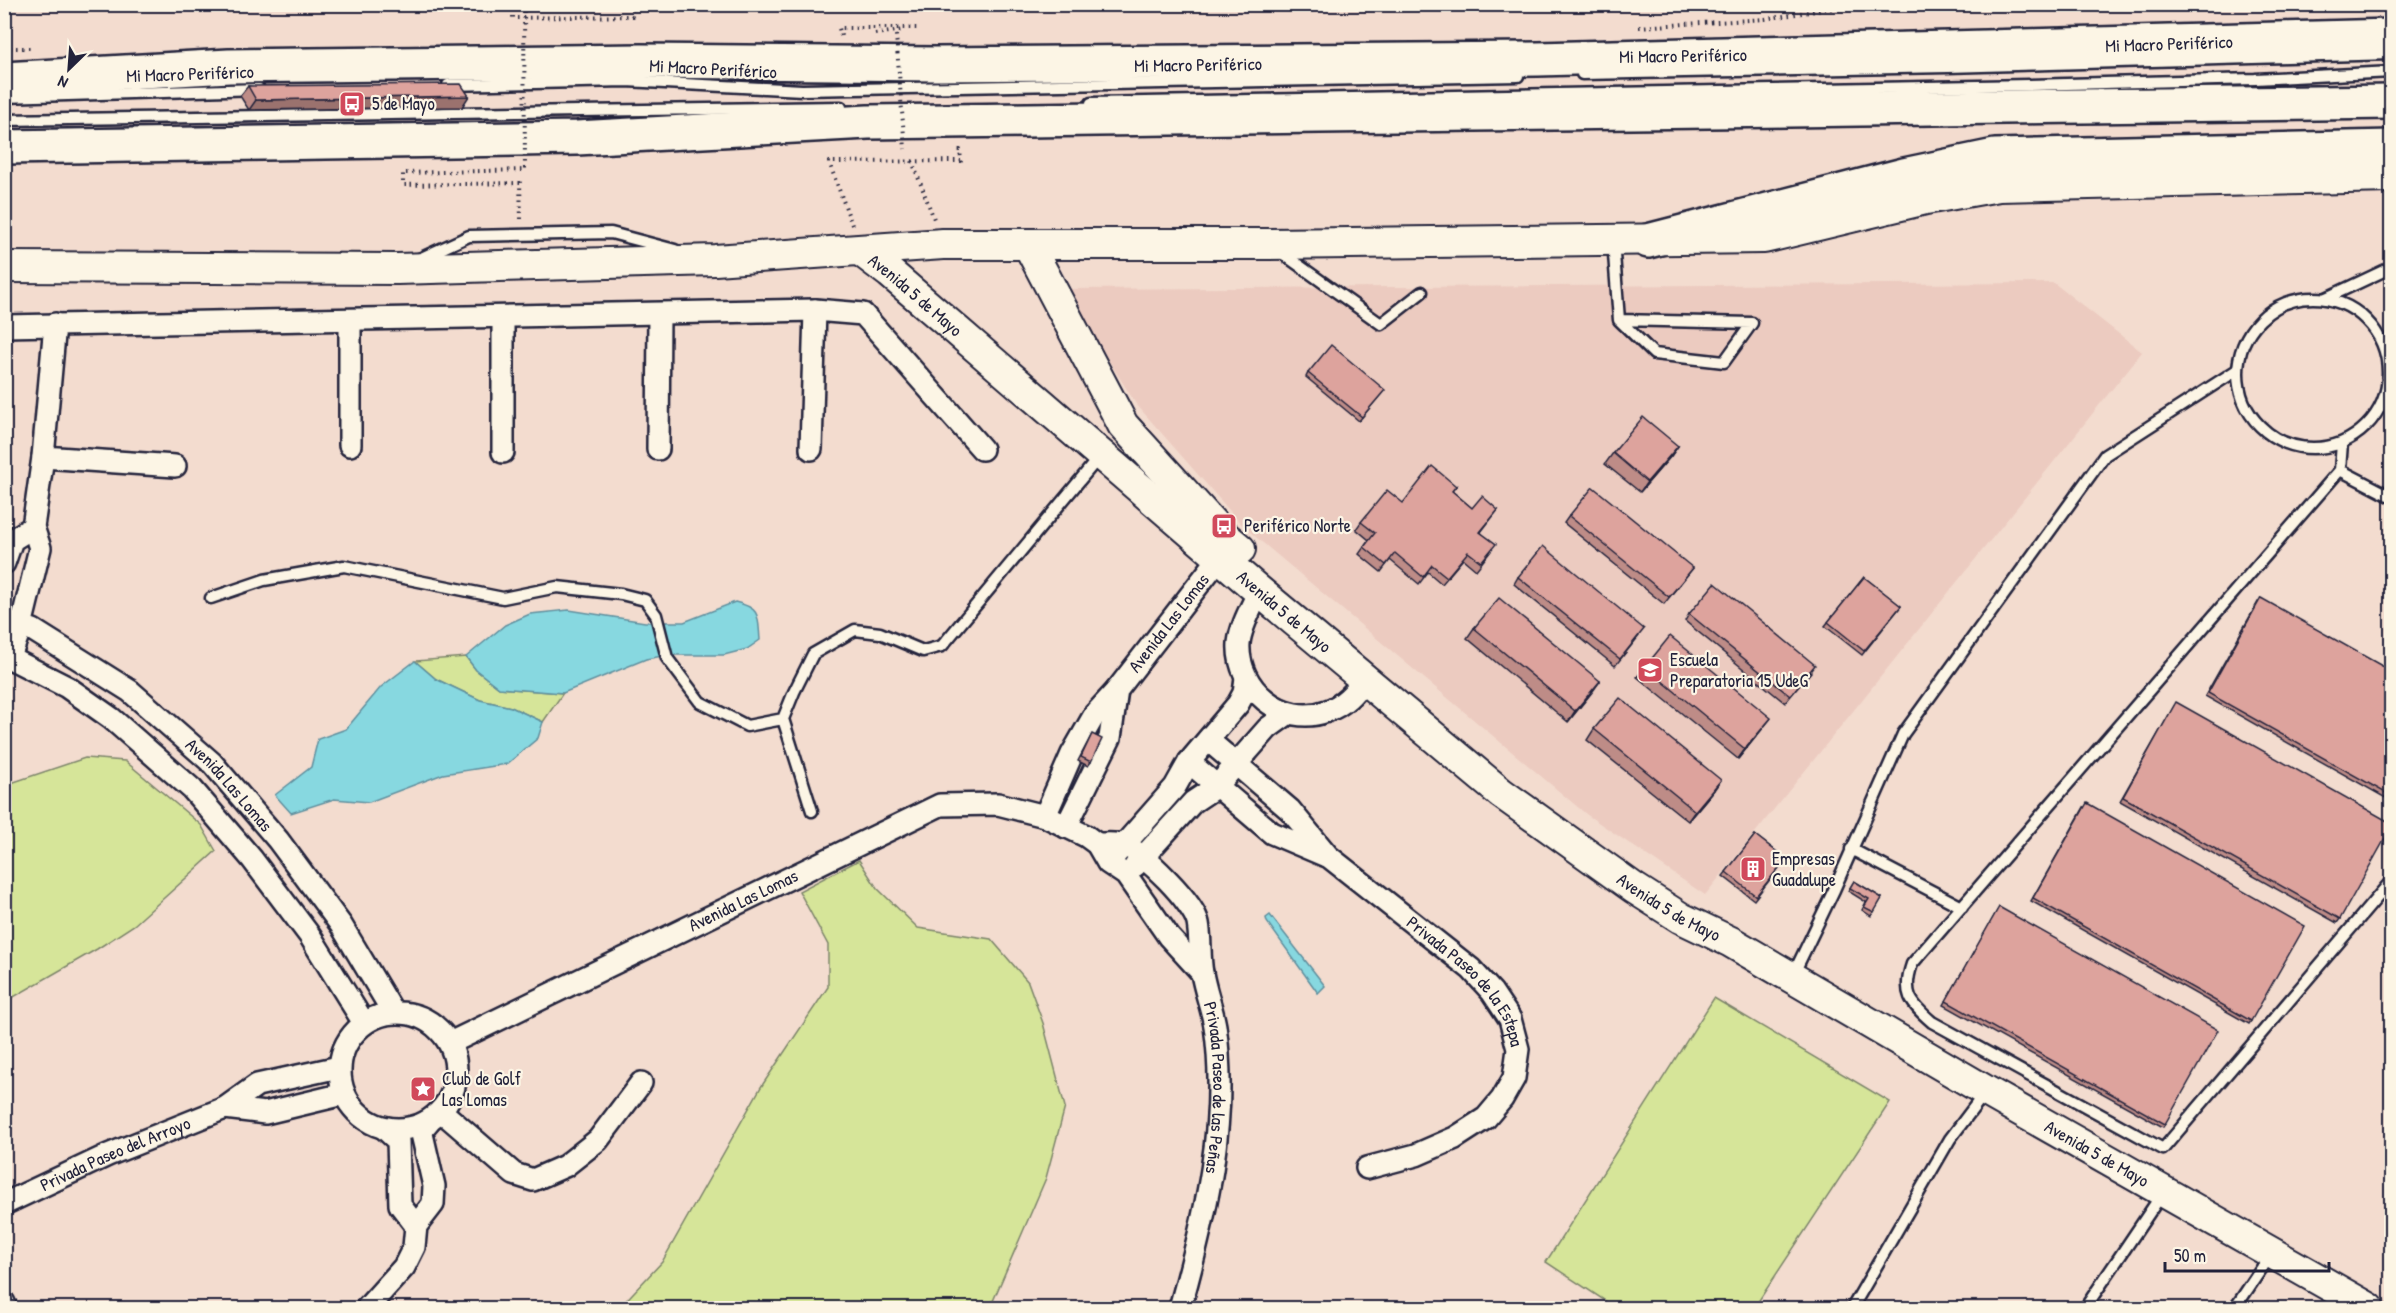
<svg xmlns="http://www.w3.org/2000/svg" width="2396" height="1313" viewBox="0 0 2396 1313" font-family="'Patrick Hand',sans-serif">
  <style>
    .built { fill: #eccbc0 }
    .green { fill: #d6e599; stroke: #7c846a; stroke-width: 1.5 }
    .water { fill: #87d8e0; stroke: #5f8f9e; stroke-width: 1.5 }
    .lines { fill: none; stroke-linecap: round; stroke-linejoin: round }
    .lane-casing { stroke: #22223b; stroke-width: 15 }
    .street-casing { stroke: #22223b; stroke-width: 26 }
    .secondary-casing { stroke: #22223b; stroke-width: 34 }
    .highway-casing { stroke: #22223b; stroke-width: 38 }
    .path { stroke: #22223b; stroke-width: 4; stroke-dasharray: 1.5 4.5; stroke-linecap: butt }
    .lane { stroke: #fcf5e5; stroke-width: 10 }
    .street { stroke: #fcf5e5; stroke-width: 21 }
    .secondary { stroke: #fcf5e5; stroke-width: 30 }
    .highway { stroke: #fcf5e5; stroke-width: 33 }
    .path-bridge { stroke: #22223b; stroke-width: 4; stroke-dasharray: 1.5 4.5; stroke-linecap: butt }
    .wall { fill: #be8c87; stroke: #22223b; stroke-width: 1.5 }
    .shaded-wall { fill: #9b726e; stroke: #22223b; stroke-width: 1.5 }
    .building { fill: #dda39d; stroke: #22223b; stroke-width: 1.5 }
    .labels { text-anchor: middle; stroke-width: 4.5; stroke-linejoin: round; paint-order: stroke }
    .street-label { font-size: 18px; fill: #22223b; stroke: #fcf5e5 }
    .poi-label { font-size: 18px; fill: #22223b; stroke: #fcf5e5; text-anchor: start }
  </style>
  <rect width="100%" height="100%" fill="#f3dccf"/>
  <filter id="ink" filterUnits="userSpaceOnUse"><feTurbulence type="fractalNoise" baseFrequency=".0167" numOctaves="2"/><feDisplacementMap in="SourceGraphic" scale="12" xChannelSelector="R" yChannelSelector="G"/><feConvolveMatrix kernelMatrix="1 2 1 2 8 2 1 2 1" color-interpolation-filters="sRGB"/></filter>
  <g filter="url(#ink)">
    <path class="built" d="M2054 283 2142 352 1705 895 1586 814 1244 527 1136 404 1064 289Z"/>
    <path class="green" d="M466 657 476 670 499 688 563 693 543 722 511 707 480 700 436 679 415 661Z
      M85 758 125 761 201 825 216 851 134 925 97 949 5 1002V785Z
      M859 860 877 888 918 928 991 939 1028 982 1043 1023 1065 1107 1046 1178 990 1308H619L662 1262 761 1087 828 987V945L799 891Z
      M1714 998 1890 1102 1754 1308H1616L1546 1262Z"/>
    <path class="water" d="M735 602C761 608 758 616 760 640L747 649 724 655H668L646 659 563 693 499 688 476 670 466 657 505 625 530 614 569 610 645 622H684Z
      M415 661 436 679 480 700 511 707 543 722 538 738 507 764 443 774 369 802 334 799 291 813 275 795 311 767 318 739 346 729 381 687Z
      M1270 915 1325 986 1318 993 1267 922 1266 918Z"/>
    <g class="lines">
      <g class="lane-casing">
        <path id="lane" d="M1582 74 1948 67 2392 54
          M448 85 626 81 802 90 1518 76
          M4 97 259 89
          M1091 103 2029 85 2255 79 2392 72
          M4 120 841 107
          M1613 241 1619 320 1654 354 1724 362 1752 323
          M1279 251 1381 324 1422 292
          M419 259 469 236 611 233 675 250
          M2238 373a75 75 0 1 1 150 0a75 75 0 1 1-150 0Z
          M2326 298 2392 267
          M1619 320 1752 323
          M2342 443 2340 470 1912 964C1902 993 1910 1003 1932 1022L2163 1149 2392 880
          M2340 470 2392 497
          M211 598 264 580 344 566 503 598 557 587 621 594 645 600 656 615 667 658 700 702 747 726 783 719
          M812 811 783 719 794 692 813 654 855 630 880 633 923 651 942 646 1100 456
          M1851 849 1962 907
          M1793 975 1834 890 1903 734 2105 455 2237 370
          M1852 1308 1950 1139 1984 1094
          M2085 1308 2162 1194
          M2235 1308 2272 1253"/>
      </g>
      <g class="street-casing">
        <g id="street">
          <path d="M503 317V452"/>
          <path d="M350 320V445"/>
          <path d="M4 326 815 310 863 314 982 449"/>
          <path d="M658 449 659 314"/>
          <path d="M811 449 815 310"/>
          <path d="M43 457 175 466"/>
          <path d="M4 563 12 540 33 527"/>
          <path d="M1259 591C1252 607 1241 625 1239 643 1236 688 1283 728 1327 711 1344 705 1354 693 1365 679"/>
          <path id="s1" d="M4 620 33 630 130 691 212 763 278 840 341 925 393 1012"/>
          <path d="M4 655 67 687 111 718 192 789 252 859 310 936 364 1023"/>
          <path d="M10 657 21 626 40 548 33 527 43 457 55 324"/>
          <path id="s2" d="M1208 740 1290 810 1328 856 1471 969 1492 992 1510 1019 1518 1049 1514 1078 1502 1099 1486 1118 1455 1138 1416 1155 1367 1168"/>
          <path d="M1189 762 1272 833 1324 855"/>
          <path id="s3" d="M1045 816 1072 754 1095 714 1117 690 1220 557"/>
          <path d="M1066 827 1110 738 1117 690"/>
          <path id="s4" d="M1097 844C1105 844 1117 843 1124 845 1144 853 1194 903 1198 923 1201 939 1199 957 1202 973 1205 991 1212 1008 1215 1026 1229 1121 1205 1218 1180 1308"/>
          <path d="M1116 854 1175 787 1189 762 1238 704 1244 693 1246 678"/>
          <path d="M1135 866 1193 802 1217 786 1268 728 1289 713"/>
          <circle cx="398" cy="1071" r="58"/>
          <path id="s5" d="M450 1043 940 805 998 804 1045 816 1086 836 1097 844 1108 863 1126 875 1169 937 1202 973"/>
          <path d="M225 1108 265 1113 344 1094"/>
          <path d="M441 1111 514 1174 533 1180 565 1166 598 1140 641 1083"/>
          <path d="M384 1128 398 1141 400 1205 416 1226"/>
          <path id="s6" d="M4 1204 108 1155 225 1108 257 1085 339 1067"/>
          <path d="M4 1303 6 1308"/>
          <path d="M367 1308 404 1267 414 1247 416 1226 433 1204 434 1186 422 1134 424 1127 429 1121"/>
        </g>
      </g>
      <g class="secondary-casing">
        <g id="secondary">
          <path d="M1028 244 1123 425 1222 534 1240 549"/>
          <path id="s7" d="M861 251 890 273 1259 591 1501 793 1634 888 1681 918 1731 942 1986 1091 2369 1308"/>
          <path d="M4 267 397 269 715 260 943 244H1269L1764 238 1926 199 1999 186 2392 177"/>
        </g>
      </g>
      <g class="highway-casing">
        <path id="highway" d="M4 79 229 66 641 61 937 64 1538 59 2392 36
          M4 147 577 138 868 122 2392 102
          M1648 241 1904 175 1995 156 2392 147"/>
      </g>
      <path class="path" d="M513 4V18L632 16V4
        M524 5 553 4
        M1639 27 1765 19 1859 4
        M875 34 904 30
        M841 36 839 28H919
        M4 48H33
        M912 161 934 219
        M521 219 520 183 403 185V173L525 170
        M852 225 829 162 961 161 960 150H957"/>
      <use href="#lane" class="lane"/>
      <use href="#street" class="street"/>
      <use href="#secondary" class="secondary"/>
      <use href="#highway" class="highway"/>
      <path class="path-bridge" d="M524 5 525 170
        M896 35 905 149"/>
    </g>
    <path class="wall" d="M248 86 462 107 249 110 240 96Z
      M1308 373 1382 393 1359 421 1306 377Z
      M1678 446 1671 456 1640 492 1605 464 1613 453Z
      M1456 486 1452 491 1472 508 1498 510 1481 532 1491 551 1476 570 1463 559 1442 584 1428 572 1419 584 1390 560 1381 572 1359 554 1369 540 1356 529 1361 522 1403 503Z
      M1569 516 1693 568 1664 604 1564 523Z
      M1518 577 1639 636 1615 666 1514 584Z
      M1864 577 1901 606 1862 655 1825 626Z
      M2258 602 2391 671V801L2205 696Z
      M1689 614 1811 672 1785 703 1685 621Z
      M1474 628 1600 681 1568 722 1467 638Z
      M1645 667 1763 728 1738 759 1637 677Z
      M2174 706 2340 919 2337 923 2120 801Z
      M1594 729 1714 790 1688 821 1587 740Z
      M1092 734 1091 762 1088 766 1078 761Z
      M2084 807 2251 1021 2249 1024 2031 901Z
      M1755 835 1786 859 1754 900 1723 876Z
      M1854 881 1882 898 1871 916 1862 910 1866 902 1848 891Z
      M1997 911 2165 1124 2163 1127 1944 1005Z"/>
    <path class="shaded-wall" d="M469 96 462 107 249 110 256 100Z
      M1678 446 1671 456 1640 492 1647 482Z
      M1600 681 1593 691 1568 722 1575 711Z
      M1771 718 1763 728 1738 759 1745 749Z
      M1721 780 1714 790 1688 821 1695 811Z"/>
    <path class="building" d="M461 84 469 96 256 100 248 86Z
      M1331 345 1385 390 1362 417 1308 373Z
      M1643 417 1678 446 1647 482 1613 453Z
      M1432 466 1456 486 1452 491 1472 508 1482 496 1498 510 1480 532 1496 544 1481 562 1468 552 1447 577 1432 565 1423 577 1395 553 1386 565 1364 547 1375 533 1361 522 1387 490 1403 503Z
      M1593 487 1693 568 1669 597 1569 516Z
      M1543 546 1644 629 1620 659 1518 577Z
      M1864 577 1901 606 1864 651 1828 622Z
      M1715 583 1815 665 1790 696 1689 614Z
      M1499 598 1600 681 1575 711 1474 628Z
      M2261 598 2391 671V796L2208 693Z
      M1670 636 1771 718 1745 749 1645 667Z
      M1620 698 1721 780 1695 811 1594 729Z
      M2176 702 2391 823V828L2340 919 2123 797Z
      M1092 734 1102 739 1091 762 1081 757Z
      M2087 803 2305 926 2251 1021 2033 898Z
      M1755 835 1786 859 1756 896 1726 872Z
      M1854 881 1882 898 1874 912 1864 907 1869 899 1850 888Z
      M1999 907 2218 1030 2165 1124 1946 1001Z"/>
  </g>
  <defs>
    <g id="bus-square" transform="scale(1.35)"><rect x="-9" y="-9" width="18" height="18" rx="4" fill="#d1495b" stroke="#fcf5e5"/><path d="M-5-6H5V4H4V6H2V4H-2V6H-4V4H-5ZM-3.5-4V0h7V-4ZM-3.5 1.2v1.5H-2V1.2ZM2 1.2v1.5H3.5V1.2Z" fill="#fff"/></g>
    <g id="university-square" transform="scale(1.35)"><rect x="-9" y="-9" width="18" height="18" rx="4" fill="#d1495b" stroke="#fcf5e5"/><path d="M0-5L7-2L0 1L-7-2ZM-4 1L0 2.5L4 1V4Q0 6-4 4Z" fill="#fff"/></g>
    <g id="building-square" transform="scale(1.35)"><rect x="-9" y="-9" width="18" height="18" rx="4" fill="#d1495b" stroke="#fcf5e5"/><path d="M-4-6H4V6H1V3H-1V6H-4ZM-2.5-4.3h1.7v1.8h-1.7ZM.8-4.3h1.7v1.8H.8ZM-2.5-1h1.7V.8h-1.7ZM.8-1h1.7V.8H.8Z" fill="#fff"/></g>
    <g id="sight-square" transform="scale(1.35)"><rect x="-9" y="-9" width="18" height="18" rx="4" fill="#d1495b" stroke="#fcf5e5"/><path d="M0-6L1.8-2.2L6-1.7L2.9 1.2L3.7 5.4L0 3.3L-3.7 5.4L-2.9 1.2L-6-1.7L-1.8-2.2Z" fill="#fff"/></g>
  </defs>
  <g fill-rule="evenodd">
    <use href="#bus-square" x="352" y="104"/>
    <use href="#bus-square" x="1224" y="526"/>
    <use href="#university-square" x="1650" y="670"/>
    <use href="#building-square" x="1753" y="869"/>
    <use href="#sight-square" x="423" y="1089"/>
  </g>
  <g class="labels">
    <g class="street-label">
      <text transform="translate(2169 44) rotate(-2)" y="6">Mi Macro Periférico</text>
      <text transform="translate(1683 56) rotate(-1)" y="6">Mi Macro Periférico</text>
      <text transform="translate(1198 65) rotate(-1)" y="6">Mi Macro Periférico</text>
      <text transform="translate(713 69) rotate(3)" y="6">Mi Macro Periférico</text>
      <text transform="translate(190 74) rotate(-2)" y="6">Mi Macro Periférico</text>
      <text dy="6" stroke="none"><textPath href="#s7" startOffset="70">Avenida 5 de Mayo</textPath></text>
      <text dy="6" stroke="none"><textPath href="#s7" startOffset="556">Avenida 5 de Mayo</textPath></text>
      <text dy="6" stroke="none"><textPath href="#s3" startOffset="231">Avenida Las Lomas</textPath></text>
      <text dy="6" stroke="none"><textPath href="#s1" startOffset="282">Avenida Las Lomas</textPath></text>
      <text dy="6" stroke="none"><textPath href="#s5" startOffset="326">Avenida Las Lomas</textPath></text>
      <text dy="6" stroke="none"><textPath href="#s7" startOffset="1042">Avenida 5 de Mayo</textPath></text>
      <text dy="6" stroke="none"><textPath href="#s2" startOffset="356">Privada Paseo de la Estepa</textPath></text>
      <text dy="6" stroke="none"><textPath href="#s4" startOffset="303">Privada Paseo de las Peñas</textPath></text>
      <text dy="6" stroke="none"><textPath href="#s7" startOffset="1536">Avenida 5 de Mayo</textPath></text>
      <text dy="6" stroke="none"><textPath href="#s6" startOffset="122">Privada Paseo del Arroyo</textPath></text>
    </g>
    <g class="poi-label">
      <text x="372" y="110">5 de Mayo</text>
      <text x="1244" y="532">Periférico Norte</text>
      <text x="1670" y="666">Escuela<tspan x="1670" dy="21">Preparatoria 15 UdeG</tspan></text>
      <text x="1772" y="865">Empresas<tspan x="1772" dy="21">Guadalupe</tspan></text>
      <text x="442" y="1085">Club de Golf<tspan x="442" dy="21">Las Lomas</tspan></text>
    </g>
  </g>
  <rect width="2396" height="1313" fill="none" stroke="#fcf5e5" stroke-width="24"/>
  <rect x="12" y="12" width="2372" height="1289" fill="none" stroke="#22223b" stroke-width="2" filter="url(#ink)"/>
  <g transform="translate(69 69) rotate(205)" stroke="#fcf5e5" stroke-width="4.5" paint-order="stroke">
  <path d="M0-4.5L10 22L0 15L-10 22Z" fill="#22223b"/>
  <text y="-9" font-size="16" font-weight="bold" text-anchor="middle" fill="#22223b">N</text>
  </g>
  <path d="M2165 1262v9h164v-9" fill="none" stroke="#22223b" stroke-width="3"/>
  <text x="2174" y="1262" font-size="18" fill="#22223b" stroke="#fcf5e5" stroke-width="4.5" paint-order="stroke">50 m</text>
</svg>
